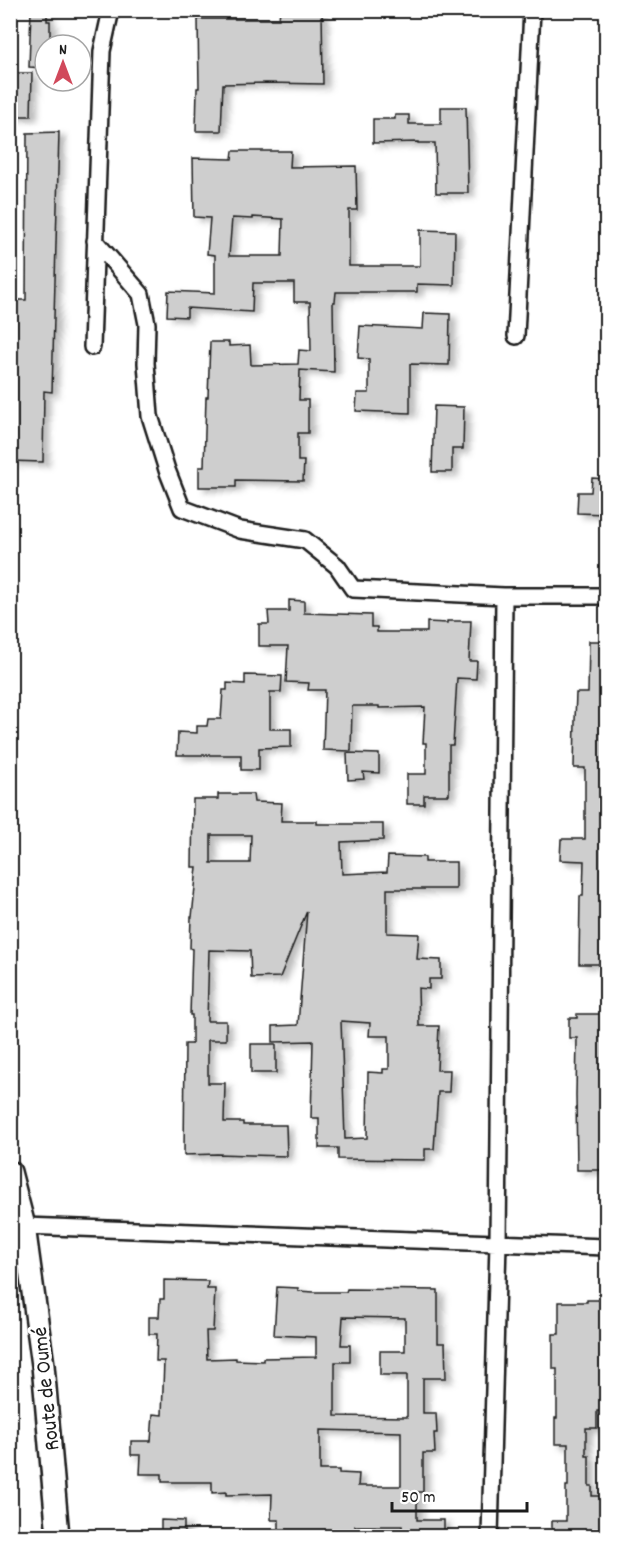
<svg xmlns="http://www.w3.org/2000/svg" width="617" height="1547" viewBox="0 0 617 1547" font-family="Dekko,sans-serif">
  <style>
    .building { fill: #cecece; stroke: #1c1c1c; stroke-width: 1.5; fill-rule: evenodd; filter: url(#shadow) }
    .lines { fill: none; stroke-linecap: round; stroke-linejoin: round }
    .minor-casing { stroke: #1c1c1c; stroke-width: 20 }
    .secondary-casing { stroke: #1c1c1c; stroke-width: 26 }
    .minor { stroke: #fff; stroke-width: 15 }
    .secondary { stroke: #fff; stroke-width: 21 }
    .labels { text-anchor: middle; stroke-width: 6; stroke-linejoin: round; paint-order: stroke }
    .street-label { font-size: 22px; fill: #1c1c1c; stroke: #fff }
  </style>
  <defs>
    <filter id="shadow"><feDropShadow dx="6" dy="4" stdDeviation="3" flood-color="#0004"/></filter>
  </defs>
  <rect width="100%" height="100%" fill="#fff"/>
  <filter id="ink" filterUnits="userSpaceOnUse"><feTurbulence type="fractalNoise" baseFrequency=".0167" numOctaves="2"/><feDisplacementMap in="SourceGraphic" scale="12" xChannelSelector="R" yChannelSelector="G"/><feConvolveMatrix kernelMatrix="1 2 1 2 8 2 1 2 1" color-interpolation-filters="sRGB"/></filter>
  <g filter="url(#ink)">
    <path class="building" d="M31 10H47V21H50V45H45V68L29 67Z
      M280 10H322L323 84 267 83 223 84 221 131H196L197 88H199L198 19H279Z
      M10 73H32L31 116H10Z
      M441 107H466L468 193H436L435 143H418V142L373 143V119H395V115H409V124H441Z
      M59 132 52 392 44 391 43 462 10 461V410H14L16 300H26L27 133Z
      M233 151H291L290 167 356 166 357 210H349V266H420V230L455 231 454 285 417 284V292H336L335 302H333L334 372 300 370 299 400H308V433H298V461H304L303 481 236 480V487H199V467H204L206 397H208L210 342H229V346L250 345 251 365 298 364 299 350 311 351 310 302H294V283H253L252 312 187 308V317L167 316 168 291 215 293V255L207 254 210 218 194 217 193 158 232 159ZM253 217 283 219 282 256H229L232 218 253 219Z
      M424 313 450 314 449 365 410 364V413L356 411 357 393H369V359L358 358 360 326 423 329Z
      M434 406 464 407 463 449H452V472H432Z
      M592 478 606 479V514L577 513 578 492H591Z
      M289 600 304 601V613L371 615V627H377V632H427V622L447 623V621H471L469 661H477L476 679 457 678 453 745H449V795H424V804H407V774H426V743H423L425 707 379 708V706H352L351 751 323 750 325 690H308L309 683 286 682 288 646H259V624H269L268 611H289Z
      M589 641H606L605 703H606V964H579L580 896H583L584 861 560 860 561 839H585V768H574L575 721 576 693H588Z
      M245 675 282 676 281 692H270V729H291V747L259 748V770H241V755H177L178 732 197 733V726H207L208 719H221L223 690H227V683L245 684Z
      M347 753 379 754V773L363 772 364 779 348 780Z
      M218 794H253L254 802 282 803 281 821H317V824H383V840L341 842 342 874 387 872 388 856 425 857V862H456V889H387V933L419 934 417 959 441 960V979H429V989L418 988 419 1026H439L437 1070H450L449 1092H438L434 1149H425V1160L338 1159V1148H319V1118H311L313 1041 273 1042V1026L298 1025 307 911 280 977 251 978 250 951 209 950 207 1021H226V1040H208V1083H225L224 1122H243V1125H286L287 1156 217 1154 184 1155 185 1044H192V1015H190L192 949 190 948 191 917H192L197 867H192L193 799H218ZM211 835H251L250 863H211ZM341 1021 370 1023 369 1036H389V1069H383V1073L368 1072 367 1138 345 1139Z
      M577 1014H606V1170H577L576 1095 577 1038H569V1018H577Z
      M251 1044H276V1073H251Z
      M164 1280 208 1281 207 1289H215L213 1331H206L207 1359 236 1358V1360L263 1361V1358L316 1357V1337L274 1335 277 1287 298 1288V1291L314 1292H346L347 1289 438 1290V1343H445L446 1378H423V1413H436L437 1433H434L435 1453H423V1492H417V1520H444V1536H403L402 1526H355V1536H279V1520H271L272 1494 226 1495V1492L212 1493V1482H162V1474H140L141 1455H131V1441H151L153 1414 162 1415 164 1361H156L157 1334H149V1317H159L160 1299H164ZM343 1317 405 1318V1351H380V1375H407V1417L335 1416V1362H350V1345H341ZM320 1430 401 1432V1486H358L359 1474 339 1473V1470H320Z
      M587 1300H606V1411H597V1428H586V1456H589V1486H592V1496H606V1536H552V1521H566V1486H568V1444H555V1418H557V1369H553V1334H559V1302H587Z
      M161 1520 184 1521V1536H161Z"/>
    <g class="lines">
      <g class="minor-casing">
        <path id="minor" d="M95 241 141 294 147 324 146 363 150 416 167 470 182 508 240 530 305 540 337 566 353 589 504 596H606
          M516 336 532 10
          M92 347 102 51 111 10
          M24 1226 606 1247
          M490 1536 498 1243 504 596"/>
      </g>
      <g class="secondary-casing">
        <path id="secondary" d="M10 1172 24 1226 43 1365 58 1536"/>
      </g>
      <use href="#minor" class="minor"/>
      <use href="#secondary" class="secondary"/>
    </g>
  </g>
  <g class="labels">
    <g class="street-label">
      <text transform="translate(44 1389) rotate(-96)" y="8">Route de Oumé</text>
    </g>
  </g>
  <rect width="617" height="1547" fill="none" stroke="#fff" stroke-width="36"/>
  <rect x="18" y="18" width="581" height="1511" fill="none" stroke="#1c1c1c" stroke-width="2" filter="url(#ink)"/>
  <g transform="translate(63 63)"><circle r="28" fill="#ffffff" stroke="#a4a4a4" stroke-width="1.5"/>
  <path d="M0-4.5L10 22L0 15L-10 22Z" fill="#d1495b"/>
  <text y="-9" font-size="16" font-weight="bold" text-anchor="middle" fill="#1c1c1c">N</text>
  </g>
  <path d="M392 1502v9h135v-9" fill="none" stroke="#1c1c1c" stroke-width="3"/>
  <text x="401" y="1502" font-size="18" fill="#1c1c1c" stroke="#ffffff" stroke-width="4.5" paint-order="stroke">50 m</text>
</svg>
